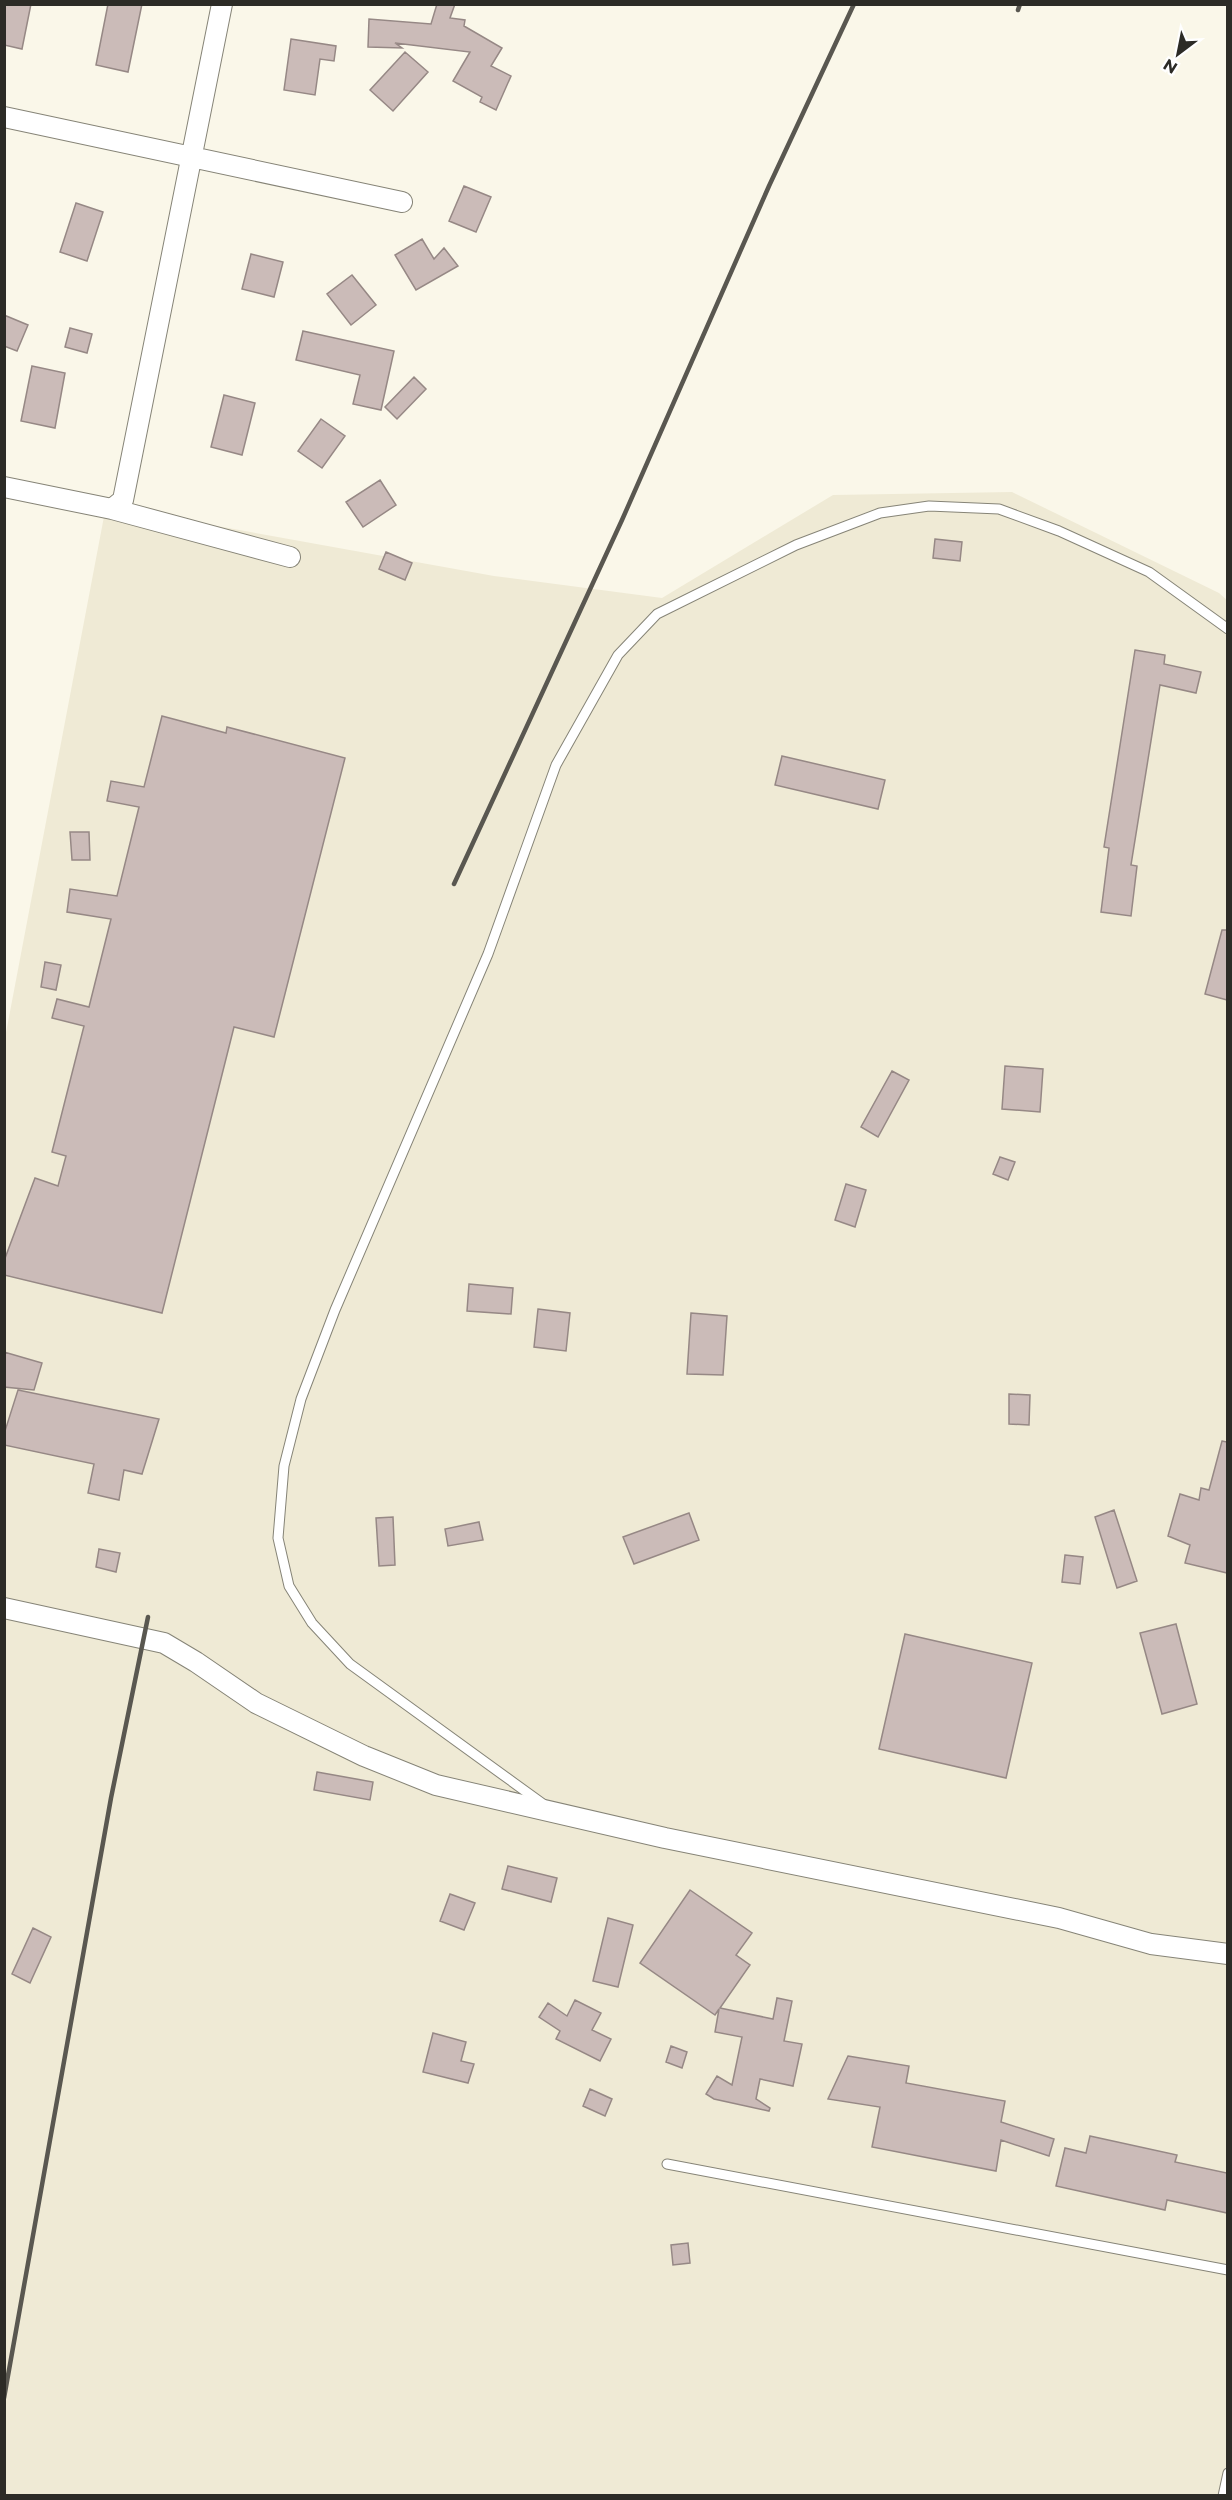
<svg xmlns="http://www.w3.org/2000/svg" width="1232" height="2500" viewBox="0 0 1232 2500" font-family="Montserrat,sans-serif">
  <style>
    .built { fill: #efead5 }
    .building { fill: #cbbbb8; stroke: #968885; stroke-width: 1.5 }
    .lines { fill: none; stroke-linecap: round; stroke-linejoin: round }
    .lane-casing { stroke: #868477; stroke-width: 11 }
    .street-casing { stroke: #868477; stroke-width: 22 }
    .lane { stroke: #fff; stroke-width: 9 }
    .street { stroke: #fff; stroke-width: 20 }
    .rail { stroke: #595750; stroke-width: 4.5 }
  </style>
  <rect width="100%" height="100%" fill="#faf7e9"/>
  <path class="built" d="M1012 492 1219 593 1228 601 1227 2495 5 2496V1038L106 506 494 576 662 598 833 495Z"/>
  <path class="building" d="M4 4H31L22 49 4 45Z
    M108 4H142L128 72 96 65Z
    M437 4H455L450 18 465 20 464 26 502 48 491 66 511 76 496 110 480 102 482 97 453 81 470 52 395 43 402 48 368 47 369 19 431 24Z
    M291 39 336 46 334 61 320 59 315 95 284 90Z
    M405 52 428 72 393 111 370 90Z
    M464 186 491 197 476 232 449 221Z
    M76 203 103 212 87 261 60 252Z
    M422 239 434 259 444 248 458 266 416 290 395 255Z
    M251 254 283 262 274 297 242 289Z
    M352 275 376 305 351 325 327 294Z
    M4 315 28 325 17 351 4 346Z
    M70 328 92 334 87 353 65 347Z
    M303 331 394 351 381 410 353 404 360 375 296 360Z
    M32 366 65 373 55 428 21 421Z
    M414 377 426 389 397 419 385 407Z
    M224 395 255 403 242 455 211 447Z
    M321 419 345 436 322 468 298 451Z
    M380 480 396 505 363 527 346 502Z
    M935 539 962 542 960 561 933 558Z
    M386 552 412 563 405 580 379 569Z
    M1135 650 1165 655 1164 664 1201 672 1196 693 1160 685 1131 865 1137 866 1131 916 1101 912 1109 848 1104 847Z
    M162 716 226 733 227 727 345 758 274 1037 234 1027 162 1313 4 1275V1261L35 1178 58 1186 66 1156 52 1152 84 1026 52 1018 57 999 89 1007 111 919 67 912 70 889 117 896 139 807 107 801 111 781 144 787Z
    M782 756 885 780 878 809 775 785Z
    M70 832H89L90 860H72Z
    M1222 930H1227V1000L1205 994Z
    M45 962 61 965 56 990 41 987Z
    M1005 1066 1043 1069 1040 1112 1002 1109Z
    M892 1071 909 1080 878 1137 861 1127Z
    M1000 1157 1015 1162 1008 1180 993 1174Z
    M846 1184 866 1190 855 1227 835 1220Z
    M469 1284 513 1288 511 1314 467 1311Z
    M538 1309 570 1313 566 1351 534 1347Z
    M691 1313 727 1316 723 1375 687 1374Z
    M4 1352 42 1363 34 1390 4 1387Z
    M18 1390 159 1419 142 1474 124 1470 119 1500 88 1493 94 1464 4 1445V1434Z
    M1009 1394 1030 1395 1029 1425 1009 1424Z
    M1222 1441 1227 1442V1573L1185 1563 1190 1545 1168 1536 1180 1494 1199 1500 1201 1488 1209 1490Z
    M1114 1510 1137 1581 1117 1588 1095 1517Z
    M689 1513 699 1540 634 1564 623 1537Z
    M393 1517 395 1565 379 1566 376 1518Z
    M479 1522 483 1540 448 1546 445 1529Z
    M99 1549 120 1553 116 1572 96 1567Z
    M1065 1555 1083 1557 1080 1584 1062 1582Z
    M1176 1624 1197 1704 1162 1714 1140 1633Z
    M905 1634 1032 1663 1006 1778 879 1749Z
    M317 1772 373 1782 370 1800 314 1790Z
    M508 1866 557 1878 551 1902 502 1889Z
    M690 1890 752 1933 736 1955 750 1965 720 2008 773 2019 777 1998 792 2001 784 2041 802 2044 793 2086 760 2079 756 2099 770 2108 769 2111 714 2099 706 2094 717 2076 732 2085 742 2037 715 2032 719 2009 715 2015 640 1963Z
    M450 1894 475 1903 464 1930 440 1921Z
    M608 1918 633 1925 618 1987 593 1981Z
    M33 1928 51 1937 30 1983 12 1974Z
    M575 2000 601 2013 592 2030 611 2039 600 2061 556 2039 560 2031 539 2017 548 2003 567 2016Z
    M433 2033 466 2042 461 2061 474 2064 468 2083 423 2072Z
    M671 2046 687 2052 682 2068 666 2062Z
    M848 2056 909 2066 906 2083 1005 2101 1001 2122 1054 2139 1049 2156 1001 2140 996 2171 872 2147 880 2107 828 2099Z
    M590 2089 612 2099 605 2116 583 2106Z
    M1090 2136 1177 2155 1175 2162 1227 2173V2213L1167 2200 1165 2210 1056 2186 1065 2148 1086 2153Z
    M688 2243 690 2263 673 2265 671 2245Z"/>
  <g class="lines">
    <g class="lane-casing">
      <path id="lane" d="M543 1804 350 1664 312 1623 289 1586 278 1538 284 1466 301 1399 335 1310 488 954 556 765 618 655 657 614 796 545 880 513 929 506 999 509 1059 531 1149 572 1228 629
        M667 2164 1228 2270
        M1223 2496 1228 2473"/>
    </g>
    <g class="street-casing">
      <path id="street" d="M4 117 402 202
        M4 487 112 509 123 500 222 4
        M112 509 290 557
        M4 1608 164 1643 196 1662 256 1703 364 1756 436 1785 665 1838 1059 1918 1151 1944 1228 1954"/>
    </g>
    <use href="#lane" class="lane"/>
    <use href="#street" class="street"/>
    <path class="rail" d="M1018 10 1020 4
      M454 884 622 520 769 186 854 4
      M4 2398 111 1798 148 1617"/>
  </g>
  <rect width="1232" height="2500" fill="none" stroke="#2c2b26" stroke-width="12"/>
  <g transform="translate(1178 54) rotate(212)" stroke="#ffffff" stroke-width="4.5" paint-order="stroke">
  <path d="M0-4.5L10 22L0 15L-10 22Z" fill="#2c2b26"/>
  <text y="-9" font-size="16" font-weight="bold" text-anchor="middle" fill="#2c2b26">N</text>
  </g>
</svg>
